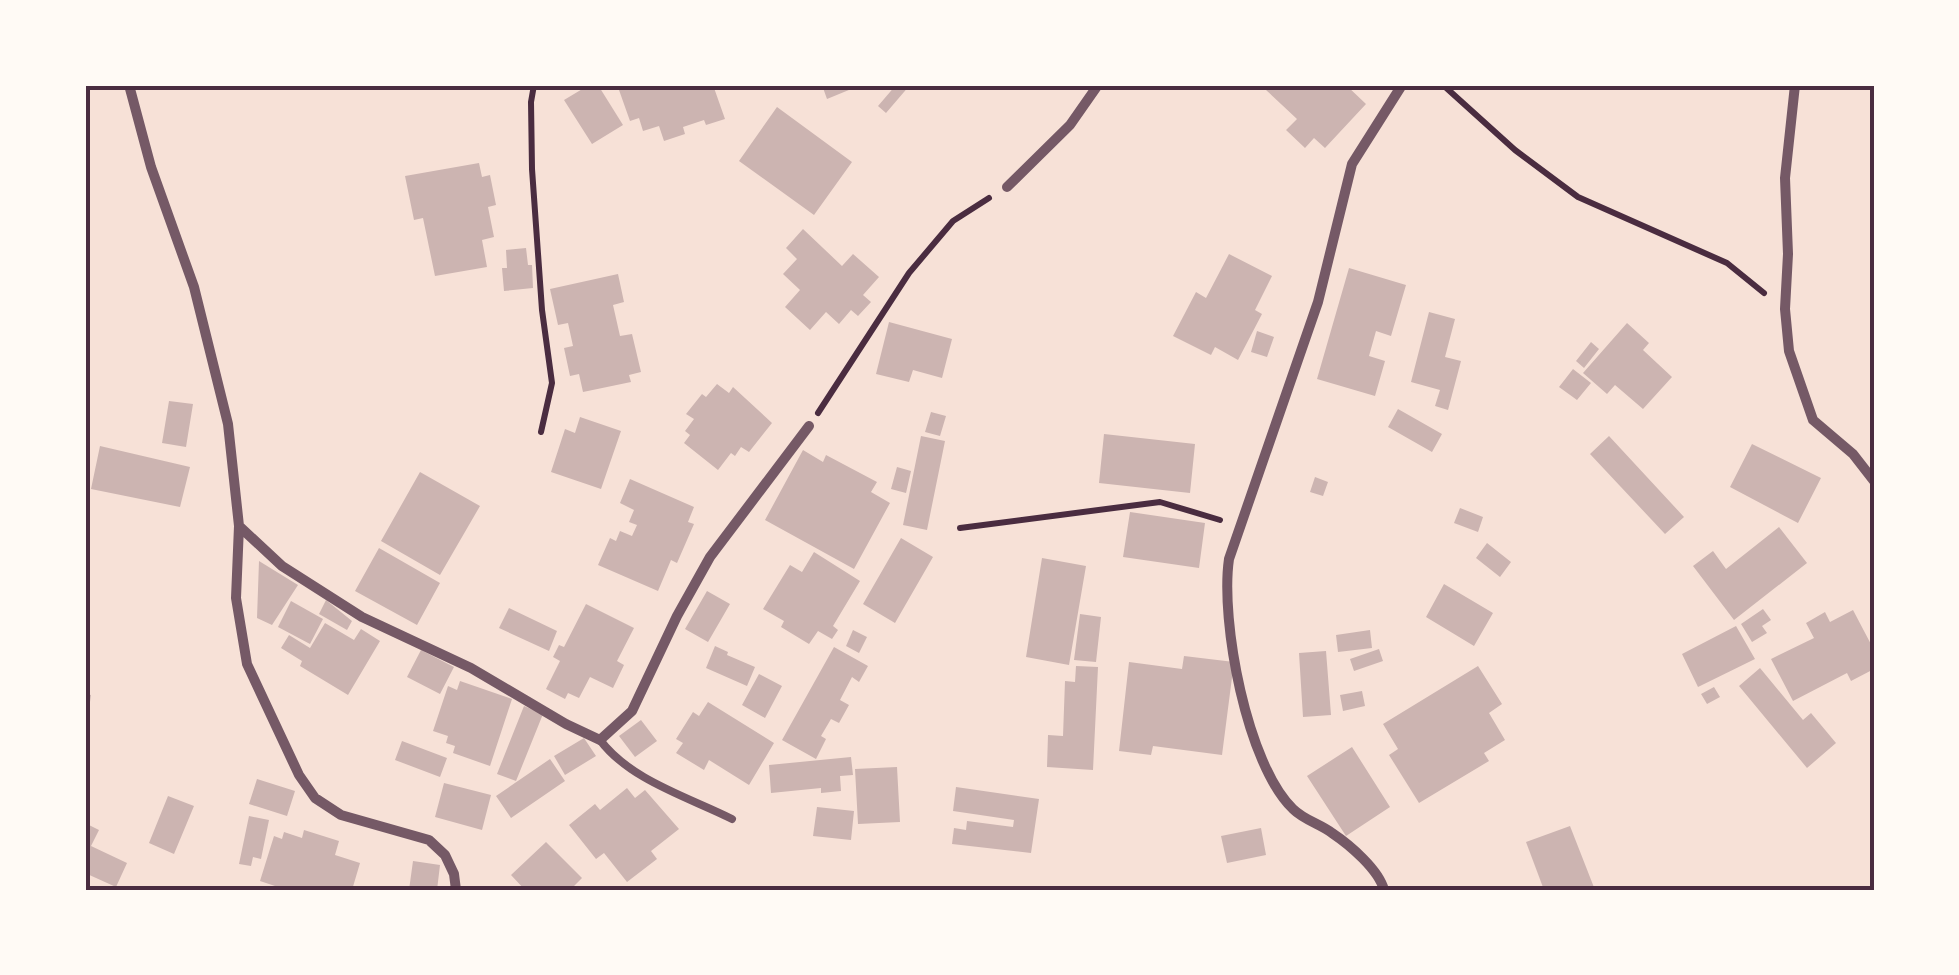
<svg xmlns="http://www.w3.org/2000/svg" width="1959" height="975" viewBox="0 0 1959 975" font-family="Quicksand,sans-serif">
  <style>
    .building { fill: #ccb4b1 }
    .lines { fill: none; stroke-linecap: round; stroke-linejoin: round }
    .path { stroke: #4a2c40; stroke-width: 6 }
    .service { stroke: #755966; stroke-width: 8 }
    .minor { stroke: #755966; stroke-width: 10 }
    .neatline { fill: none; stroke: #4a2c40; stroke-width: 4 }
  </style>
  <rect width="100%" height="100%" fill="#f7e1d7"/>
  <path class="building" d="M589 85H598L623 125 592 144 564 100Z
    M629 85H713L725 119 706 125 704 120 683 127 685 134 664 141 659 126 643 131 639 118 630 121 619 90Z
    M822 85H861L827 99Z
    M896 85H910L886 113 878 106Z
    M1271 85H1346L1366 104 1325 148 1314 138 1305 148 1286 130 1297 119 1266 90Z
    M777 107 852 162 814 215 739 161Z
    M479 163 482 177 490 175 496 205 488 207 494 237 482 240 487 267 435 276 423 218 414 220 405 176Z
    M803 229 842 266 853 254 879 277 863 295 871 302 858 316 851 310 839 324 826 312 810 330 785 307 800 290 783 274 797 259 786 248Z
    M526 248 528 265H532L533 288 504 291 502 268H507L506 250Z
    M1229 254 1272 276 1255 310 1262 314 1238 360 1215 347 1211 355 1173 336 1196 292 1206 298Z
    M1349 268 1406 285 1391 336 1376 331 1369 356 1385 361 1375 396 1317 379Z
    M618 274 624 302 613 305 620 336 632 334 641 372 629 375 631 382 583 392 579 374 570 376 564 348 573 346 568 323 558 325 550 289Z
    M1429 312 1455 319 1445 357 1461 361 1448 410 1435 406 1440 390 1411 382Z
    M889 322 952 339 942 378 913 370 909 382 876 374Z
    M1627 323 1649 343 1643 350 1672 377 1643 409 1615 385 1607 394 1583 373Z
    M1257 331 1274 337 1267 357 1251 352Z
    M1591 342 1599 349 1584 368 1576 361Z
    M1573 369 1591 383 1577 400 1559 387Z
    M717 384 729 393 733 387 772 423 749 452 741 447 735 456 731 453 718 470 684 443 690 435 685 431 694 419 686 414 702 394 706 397Z
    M169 401 193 404 186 447 162 443Z
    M1398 409 1442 434 1432 452 1388 427Z
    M931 412 946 416 940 436 925 432Z
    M580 417 621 431 601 489 551 472 565 429 575 433Z
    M1104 434 1195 444 1190 493 1099 483Z
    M921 436 945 441 927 530 903 525Z
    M1609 436 1684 517 1665 534 1590 454Z
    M1752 444 1821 478 1798 523 1730 487Z
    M100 446 190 467 180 507 91 489Z
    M803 450 823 462 826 455 877 482 871 492 890 503 854 569 765 520Z
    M897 467 911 471 906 493 891 489Z
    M420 472 480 506 440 575 381 541Z
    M1315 477 1328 482 1323 496 1310 492Z
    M630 479 694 507 688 522 694 524 677 563 671 560 658 591 598 565 610 538 616 541 620 531 632 536 637 525 629 522 634 510 620 503Z
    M1460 508 1483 517 1478 532 1454 523Z
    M1130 512 1205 523 1199 568 1123 557Z
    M1779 527 1807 563 1734 620 1693 566 1713 551 1726 569Z
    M901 538 933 557 895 623 863 604Z
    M1487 543 1511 562 1500 577 1476 558Z
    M379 548 440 583 417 625 355 591Z
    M814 552 860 581 833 626 838 630 832 639 818 631 809 644 781 627 784 621 763 609 790 565 802 572Z
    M1042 558 1086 566 1069 665 1026 657Z
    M259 561 298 585 272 625 257 618Z
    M1444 584 1493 613 1474 646 1426 617Z
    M707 591 730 604 708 642 685 629Z
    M326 600 352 621 347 630 319 614Z
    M291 601 323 619 310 644 278 627Z
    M586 604 634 628 617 661 624 665 613 688 590 677 579 698 568 693 565 699 546 689 560 661 553 657 559 645 564 647Z
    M509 608 557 631 549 651 499 628Z
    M1763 609 1771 620 1762 626 1767 633 1752 642 1741 624Z
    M1853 610 1874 650V669L1851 681 1847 673 1793 701 1771 659 1814 638 1806 623 1825 612 1830 622Z
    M1080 614 1101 617 1096 662 1074 660Z
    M325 623 354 640 361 629 380 641 348 695 300 666 302 661 281 648 289 635 310 648Z
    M1736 626 1755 659 1698 687 1682 654Z
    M853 630 867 637 859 653 846 646Z
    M1370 630 1372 648 1338 652 1336 635Z
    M715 646 728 652 727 655 755 667 747 686 706 668Z
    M834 647 868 666 859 682 852 677 840 700 849 705 839 723 831 719 821 736 826 739 816 759 782 740Z
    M1379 649 1383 661 1354 671 1350 659Z
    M421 650 454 667 440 694 407 677Z
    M1326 651 1331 715 1303 717 1299 653Z
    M1184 656 1234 662 1222 755 1153 746 1151 755 1119 751 1129 662 1182 669Z
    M1076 666 1098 667 1093 770 1047 767 1048 735 1063 736 1065 681 1075 682Z
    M1478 666 1502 704 1489 713 1505 740 1484 753 1489 761 1419 803 1389 755 1398 749 1383 724Z
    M1760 668 1803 720 1811 713 1836 743 1807 768 1739 686Z
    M759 674 782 686 765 718 742 705Z
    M460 681 512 699 490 766 453 753 455 746 446 743 448 736 433 731 448 686 457 690Z
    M1714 687 1720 697 1707 704 1701 694Z
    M1362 691 1365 706 1343 711 1340 695Z
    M85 694 91 695 87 723 85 722Z
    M708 702 774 743 749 785 709 760 704 770 676 753 683 743 676 739 693 712 699 716Z
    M524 706 543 714 516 781 497 774Z
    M641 720 657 741 635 757 619 736Z
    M584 738 596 756 565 775 554 756Z
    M402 741 447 758 440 777 395 760Z
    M1352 747 1390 807 1346 836 1307 776Z
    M851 757 853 775 840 776 841 791 821 793V788L771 793 769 765Z
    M550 759 565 781 511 818 496 796Z
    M897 767 900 822 858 824 855 769Z
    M257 779 295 791 287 816 249 804Z
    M444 783 491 795 482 830 435 817Z
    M956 787 1039 799 1031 853 952 844 954 828 966 830 967 821 1013 827 1014 820 953 811Z
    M627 788 635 798 645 790 679 829 651 851 657 859 627 882 604 853 596 859 569 825 595 804 600 810Z
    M168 796 194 806 174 854 149 843Z
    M817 807 854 811 851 840 813 836Z
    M249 816 269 820 261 859 253 857 251 866 239 864Z
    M85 823 99 830 91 846 127 863 116 887 85 873Z
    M1570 826 1595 890H1544L1526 842Z
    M1261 828 1266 855 1227 863 1221 836Z
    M304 830 339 841 335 855 360 863 352 890H287L260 881 274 836 282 839 284 832 302 838Z
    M546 842 582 878 570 890H525L511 875Z
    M413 861 440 865 437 890H409Z"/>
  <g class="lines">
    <path class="path" d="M534 85 531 102 532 169 542 310 552 383 541 432
      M1443 85 1515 150 1578 197 1727 263 1764 293
      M818 413 909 273 953 221 989 198
      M960 528 1160 502 1220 520"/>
    <path class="service" d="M600 740C630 780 688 797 732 819"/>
    <path class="minor" d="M129 85 151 167 194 287 228 424 239 526 236 598 247 664 299 775 315 798 341 815 429 840 445 855 454 874 456 890
      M1795 85 1785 178 1788 254 1785 309 1789 351 1813 420 1853 454 1874 481
      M1007 187 1070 125 1098 85
      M239 526 282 566 362 617 471 668 566 724 600 740 632 711 677 616 710 557 809 426
      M1384 890C1379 870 1350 845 1332 833 1320 824 1304 820 1293 809 1247 765 1220 621 1229 559L1318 302 1352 164 1402 85"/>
  </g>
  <rect width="1959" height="975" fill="none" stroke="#fffaf5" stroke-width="175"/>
  <rect x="88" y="88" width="1784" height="800" class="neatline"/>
</svg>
